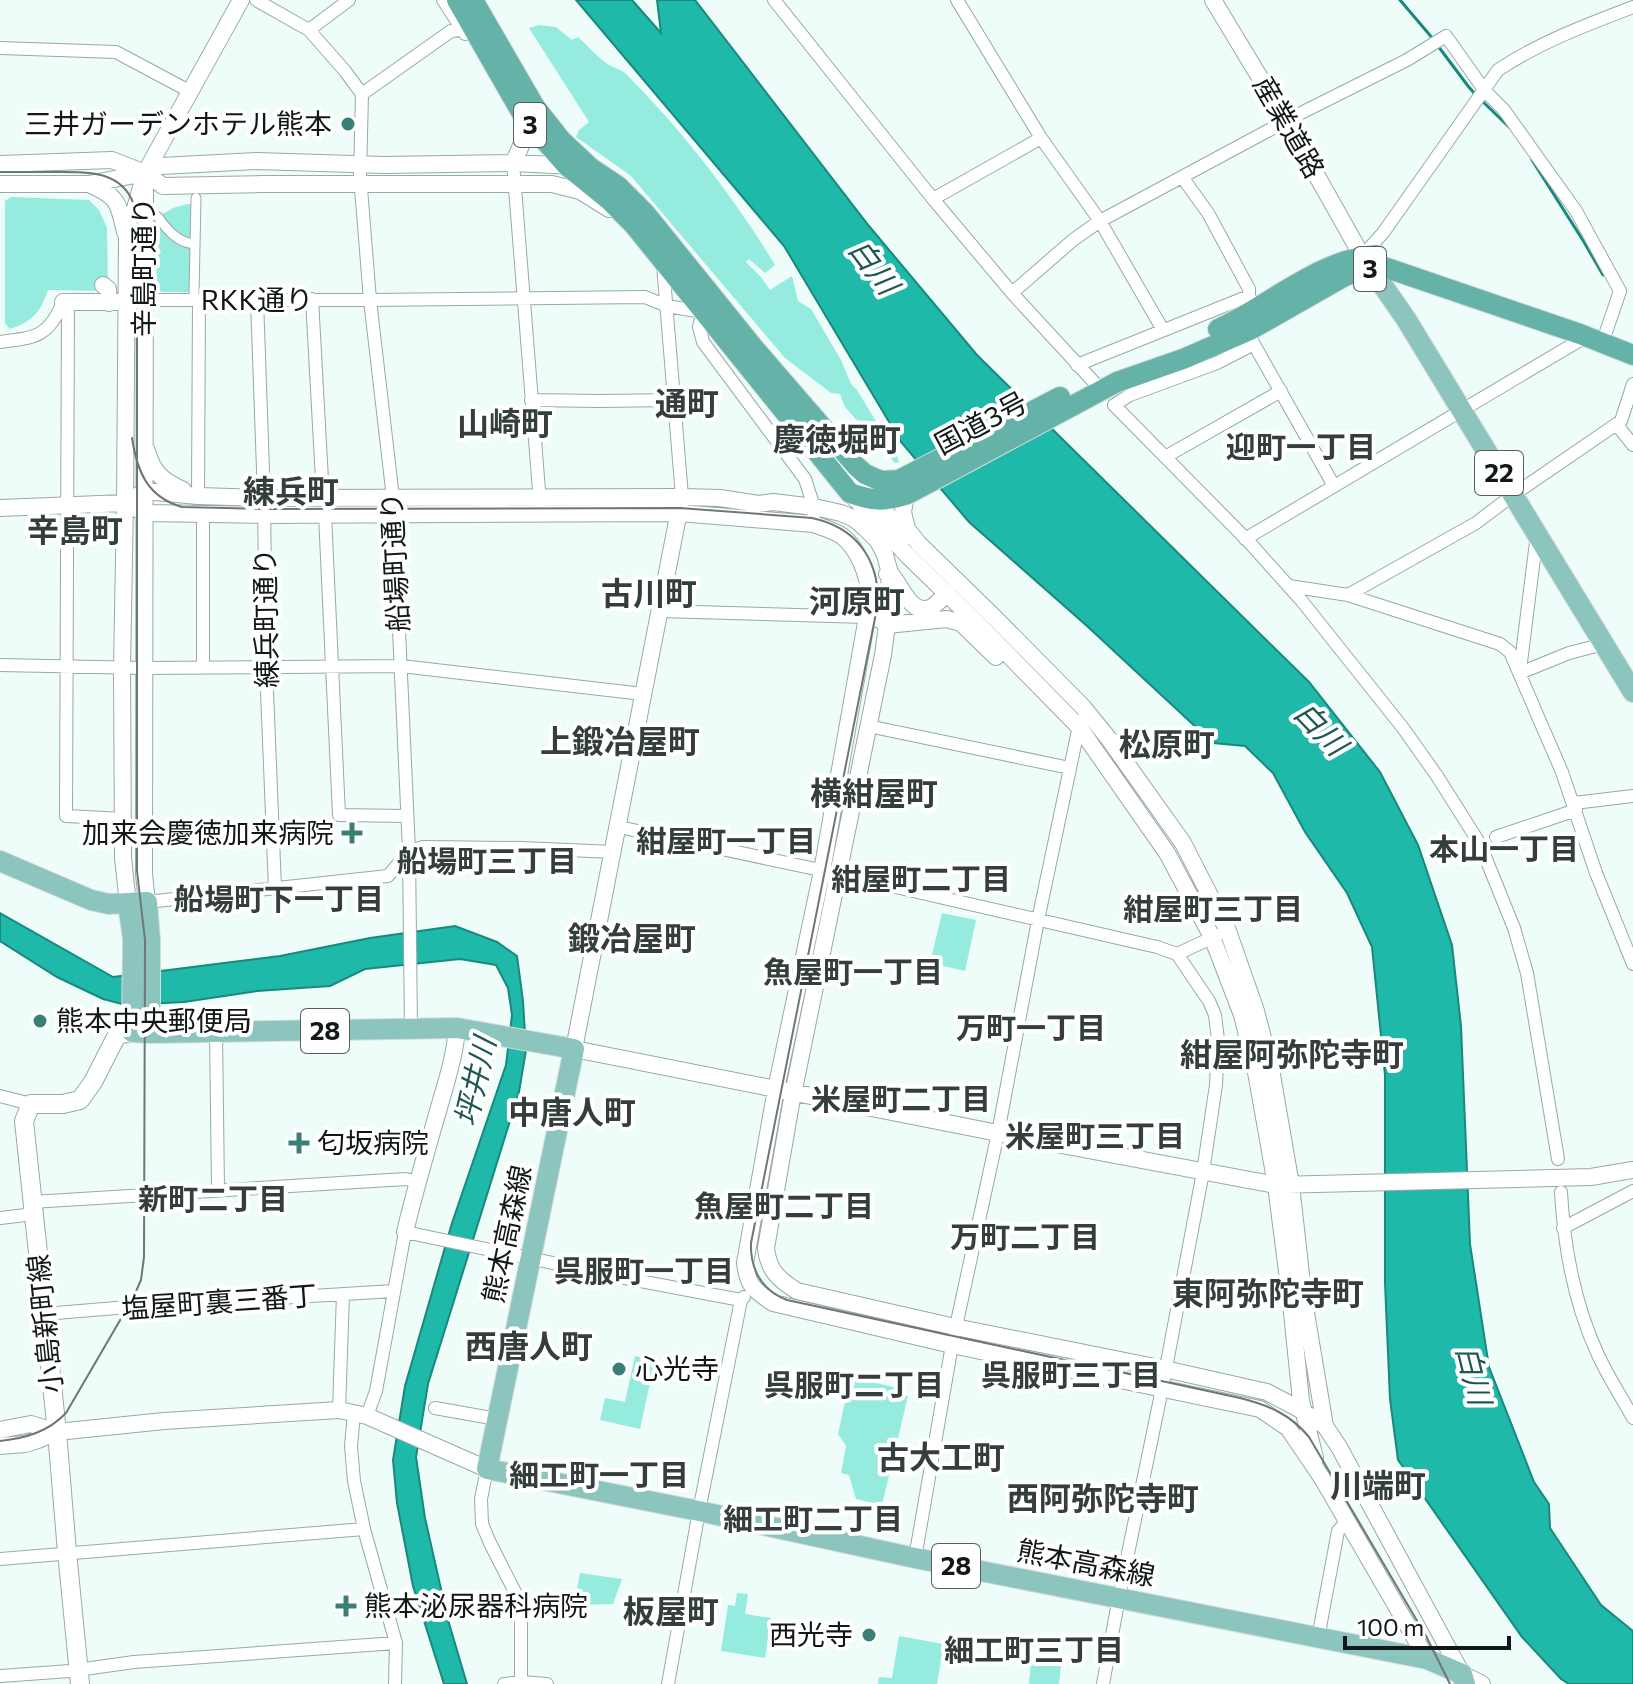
<svg xmlns="http://www.w3.org/2000/svg" width="1633" height="1684" viewBox="0 0 1633 1684" font-family="Commissioner,'Noto Sans JP',sans-serif">
  <style>
    .green { fill: #95ebde }
    .water { fill: #1eb9a9; stroke: #1a887d; stroke-width: 2 }
    .lines { fill: none; stroke-linecap: round; stroke-linejoin: round }
    .stream { stroke: #1a887d; stroke-width: 3 }
    .pedestrian-casing { stroke: #9aa8a6; stroke-width: 11 }
    .minor-casing { stroke: #9aa8a6; stroke-width: 14 }
    .tertiary-casing { stroke: #9aa8a6; stroke-width: 18 }
    .secondary-casing { stroke: #9aa8a6; stroke-width: 20 }
    .primary-casing { stroke: #d9dada; stroke-width: 22 }
    .trunk-casing { stroke: #d9dada; stroke-width: 22 }
    .pedestrian { stroke: #fff; stroke-width: 9 }
    .minor { stroke: #fff; stroke-width: 12 }
    .tertiary { stroke: #fff; stroke-width: 16 }
    .secondary { stroke: #fff; stroke-width: 18 }
    .primary { stroke: #8bc5be; stroke-width: 20 }
    .trunk { stroke: #64b2a8; stroke-width: 20 }
    .tram { stroke: #6e7775; stroke-width: 2 }
    .poi-dot { fill: #397f76; stroke: #fff; stroke-width: 3 }
    .labels { text-anchor: middle; stroke-width: 8; stroke-linejoin: round; paint-order: stroke }
    .shield { fill: #fff; stroke: #595d5d; stroke-width: 2 }
    .shield-label { font-size: 26px; font-weight: bold; fill: #121717 }
    .poi-label { font-size: 28px; fill: #121717; stroke: #fff; text-anchor: start }
    .street-label { font-size: 28px; fill: #121717; stroke: #fff }
    .water-label { font-size: 30px; font-style: italic; fill: #1f5851; stroke: #fff }
    .neighbourhood-label { font-size: 30px; font-weight: bold; fill: #343f3d; stroke: #fff }
    .quarter-label { font-size: 32px; font-weight: bold; fill: #343f3d; stroke: #fff }
  </style>
  <rect width="100%" height="100%" fill="#eefdfa"/>
  <path class="green" d="M539 25 556 27 572 40 578 37C587 45 595 55 605 62 611 68 620 68 626 74 682 130 734 197 775 265L765 273 749 259 746 262 760 276 770 290 792 276 798 301 811 309 841 360 851 384 857 390 883 433 894 445 899 462 895 463 845 407 840 394 831 393 785 358 631 176 576 137 579 130 589 122 529 28Z
    M11 197 89 200 99 210 107 228 108 287 104 291 48 290C40 313 33 321 10 329L5 323V201Z
    M187 204H192V292H162L156 289 158 217 173 208Z
    M942 913 976 920 965 971 930 963Z
    M635 1356 655 1360 640 1429 600 1420 605 1398 625 1402Z
    M856 1378 901 1389 900 1394 908 1396 882 1505 856 1499 849 1475 841 1473 846 1446 838 1434 847 1392 854 1386Z
    M580 1573 622 1579 613 1604 574 1605Z
    M737 1593 748 1594 745 1614 771 1618 765 1658 721 1651 728 1605 735 1606Z
    M899 1636 944 1644 937 1684H878L879 1677 892 1678Z
    M1031 1660 1061 1664 1059 1684H1029Z"/>
  <path class="water" d="M576 0H632L661 33 657 0H695L869 226 977 355 1309 682 1380 772 1418 845 1452 945 1461 1026 1470 1244 1489 1367 1534 1482 1549 1504 1550 1528 1601 1605 1633 1631V1684H1569L1561 1679 1522 1637 1398 1460 1390 1399 1385 1283V1075L1372 947 1347 893 1305 832 1273 773 1245 746 1213 743 1087 626 969 522 901 442 784 246Z
    M0 913 113 977 280 956 370 938 455 926 497 942 517 956 523 1001 526 1050 519 1092 428 1384 416 1457 425 1518 448 1620 467 1684H444L413 1586 397 1503 393 1460 405 1386 452 1223 506 1065 512 1015 508 988 496 965 460 959 365 969 330 986 257 991 184 1002 126 1005 103 999 57 977 0 941Z"/>
  <g class="lines">
    <path class="stream" d="M1400 0 1434 40
      M1438 46 1468 86 1475 94
      M1480 99 1509 127
      M1531 155 1532 160 1584 242 1603 275"/>
    <g class="pedestrian-casing">
      <path id="pedestrian" d="M158 217C167 230 178 243 195 244
        M194 295 196 198"/>
    </g>
    <g class="minor-casing">
      <path id="minor" d="M256 0 309 30 345 71 362 94 360 176 370 300 393 498 409 851 411 1030
        M443 0 465 34
        M774 0 933 199 1012 293 1104 393
        M957 0 1041 138 1100 221 1163 330
        M309 30 349 0
        M0 48 116 52 191 92
        M362 94 451 31 461 30 471 24
        M513 163 540 503
        M1182 177 1208 213 1249 289V296
        M933 199 1041 138
        M1362 256 1383 233 1498 70C1540 42 1586 25 1633 7
        M663 265 682 497
        M1012 293 1073 240 1100 221 1299 114 1407 60 1446 36 1485 91 1504 110 1576 211 1620 291 1606 332
        M312 299 323 498
        M145 300H370L645 297 667 306 703 312 699 327 703 342 805 479 814 507 813 524
        M257 300 264 498 266 666 275 889
        M68 302 66 816 123 819
        M1251 339 1334 486
        M0 342C34 338 49 337 63 302
        M1254 344 1217 363 1130 395 1114 405 1249 542 1301 600 1403 728 1437 776 1480 844 1514 928 1527 973 1558 1159
        M1077 365 1249 296 1256 309
        M531 400 599 401 675 400
        M1616 424 1633 445
        M1165 457 1281 391
        M198 496 199 300
        M325 515 339 815 407 816
        M1245 539 1587 336
        M1289 586 1348 595 1500 644 1510 652 1562 772 1596 873 1633 964
        M1348 595 1476 523 1513 495 1621 421 1633 384
        M660 611 867 617 887 625
        M0 665 144 668 401 666 643 694
        M203 667V514
        M1520 670 1537 534
        M1520 673 1569 653 1604 644
        M868 726 1070 768
        M1574 803 1633 796
        M619 827 839 874 1157 947 1177 954 1209 1001 1215 1015 1218 1040 1216 1085 1203 1172 1162 1389 1119 1597 1103 1684
        M1496 837 1576 810
        M147 902 388 876 409 851 423 847 522 848 614 852
        M1177 954 1218 935
        M216 1032 218 1189
        M0 1096 31 1104
        M1561 1192C1564 1248 1575 1306 1599 1357 1609 1378 1622 1398 1633 1418
        M32 1202 406 1179 417 1182
        M0 1218 34 1214
        M1563 1228 1633 1191
        M44 1314 128 1307 394 1291
        M435 1408 497 1419
        M339 1410 343 1294
        M354 1413 351 1446 354 1481 364 1529 396 1643 395 1684
        M367 1416 376 1391 405 1232 629 1279 741 1300
        M487 1469 481 1499 482 1524 490 1543 517 1596 521 1619V1682
        M915 1558 952 1345 998 1133 1038 920 1080 721
        M0 1559 364 1529
        M1318 1638 1338 1531 1347 1521
        M0 1676 70 1671 134 1662 396 1643
        M504 1684 521 1682 547 1684
        M668 1684 699 1511 741 1300 744 1297"/>
    </g>
    <g class="tertiary-casing">
      <path id="tertiary" d="M1213 0 1286 121 1362 256
        M513 163C521 147 527 135 524 117
        M0 164 112 160 145 173 163 186 263 184H552L580 191 609 209
        M0 184H89L145 173 161 166 257 161 384 165 513 163 574 166
        M89 184C118 197 118 201 125 232
        M145 191 144 874 147 902
        M103 285 108 289 109 303
        M63 302H137
        M147 451C153 473 163 481 183 490
        M838 458 859 485 908 536
        M851 494 907 555 982 628 1079 727 1167 853 1212 937 1242 1015 1256 1072 1276 1185 1291 1303 1301 1401 1315 1458
        M906 495 903 512 907 529 919 544 994 617 1083 707 1109 739 1183 843 1228 931 1256 1011 1271 1069 1291 1185 1304 1301 1325 1426
        M125 503 145 491 198 496 264 498 682 497 720 498 758 504 773 502 814 507 841 513 853 518 866 529 878 541 885 555 890 573 887 625 883 655 791 1104 766 1248C768 1270 779 1280 797 1291L955 1327 1165 1369 1267 1392 1299 1409 1325 1426 1339 1447 1462 1674 1482 1684
        M680 506 574 1049 998 1133 1276 1185 1591 1177 1633 1170
        M0 508 125 503 145 513 264 515 679 513 813 524C822 527 833 530 842 536 858 548 870 578 869 598 869 605 867 611 867 617L822 871 776 1089 745 1263C748 1287 754 1290 773 1303L952 1345 1260 1409 1288 1428 1322 1478 1427 1659
        M887 574 890 573C901 584 911 618 932 607 937 604 943 597 947 593
        M887 625 947 619 961 623 996 657
        M128 904 123 858 122 667 125 503 127 237 145 173 241 0
        M405 1232C414 1194 425 1156 436 1118 444 1089 455 1058 457 1028
        M0 1430 31 1424 57 1432
        M0 1446 25 1444 38 1440 57 1432 164 1421 339 1410 367 1416 487 1469"/>
    </g>
    <g class="secondary-casing">
      <path id="secondary" d="M80 1684 67 1552 57 1432 24 1121 31 1104H63L80 1100 93 1082 117 1035 132 1032"/>
    </g>
    <g class="primary-casing">
      <path id="primary" d="M1363 257 1406 319 1633 692
        M0 861 91 900 109 904 147 902 150 940V1033
        M128 904 133 939 132 1032 150 1033 457 1028 574 1049 487 1469 699 1511 915 1558 1427 1659 1462 1674 1465 1684"/>
    </g>
    <g class="trunk-casing">
      <path id="trunk" d="M457 0 524 117 566 165 609 200 634 225 850 493C873 501 882 502 906 495L1117 382 1183 359 1250 330 1345 276 1359 271 1384 267 1580 334 1633 355
        M473 0 535 107 561 140 591 168 618 186 645 213 754 348 856 466 865 474 881 481 899 480 1060 397
        M1218 329C1269 306 1319 259 1376 255"/>
    </g>
    <use href="#pedestrian" class="pedestrian"/>
    <use href="#minor" class="minor"/>
    <use href="#tertiary" class="tertiary"/>
    <use href="#secondary" class="secondary"/>
    <use href="#primary" class="primary"/>
    <use href="#trunk" class="trunk"/>
    <path class="tram" d="M0 172C19 172 37 172 56 172 87 172 122 170 134 205 140 222 137 243 137 261V871L145 940 144 1257 141 1280 133 1298 66 1413C48 1432 26 1438 0 1441
      M132 438C137 471 147 497 182 507L264 509 680 508 812 518C855 527 879 558 878 603L751 1243C750 1269 762 1291 787 1300L1240 1398C1268 1405 1290 1414 1309 1437L1426 1636 1450 1684"/>
  </g>
  <g class="poi-dot">
    <circle cx="348" cy="124" r="8"/>
    <path d="M348 821h8v8h8v8h-8v8h-8v-8h-8v-8h8z"/>
    <circle cx="40" cy="1021" r="8"/>
    <path d="M295 1131h8v8h8v8h-8v8h-8v-8h-8v-8h8z"/>
    <circle cx="619" cy="1369" r="8"/>
    <path d="M342 1594h8v8h8v8h-8v8h-8v-8h-8v-8h8z"/>
    <circle cx="869" cy="1635" r="8"/>
  </g>
  <g class="labels">
    <g class="shield">
      <rect x="514" y="103" width="32" height="44" rx="6"/>
      <rect x="1354" y="247" width="32" height="44" rx="6"/>
      <rect x="1475" y="451" width="48" height="44" rx="6"/>
      <rect x="301" y="1009" width="48" height="44" rx="6"/>
      <rect x="932" y="1544" width="48" height="44" rx="6"/>
    </g>
    <g class="shield-label">
      <text x="530" y="134">3</text>
      <text x="1370" y="278">3</text>
      <text x="1499" y="482">22</text>
      <text x="325" y="1040">28</text>
      <text x="956" y="1575">28</text>
    </g>
    <g class="poi-label">
      <text x="332" y="134" text-anchor="end">三井ガーデンホテル熊本</text>
      <text x="334" y="843" text-anchor="end">加来会慶徳加来病院</text>
      <text x="56" y="1031">熊本中央郵便局</text>
      <text x="317" y="1153">匂坂病院</text>
      <text x="635" y="1379">心光寺</text>
      <text x="364" y="1616">熊本泌尿器科病院</text>
      <text x="853" y="1645" text-anchor="end">西光寺</text>
    </g>
    <g class="street-label">
      <text transform="translate(1289 127) rotate(60)" y="10">産業道路</text>
      <text transform="translate(144 267) rotate(-90)" y="10">辛島町通り</text>
      <text x="257" y="310">RKK通り</text>
      <text transform="translate(981 423) rotate(-28)" y="10">国道3号</text>
      <text transform="translate(395 562) rotate(-93)" y="10">船場町通り</text>
      <text transform="translate(266 618) rotate(-91)" y="10">練兵町通り</text>
      <text transform="translate(507 1234) rotate(-78)" y="10">熊本高森線</text>
      <text transform="translate(219 1302) rotate(-4)" y="10">塩屋町裏三番丁</text>
      <text transform="translate(45 1324) rotate(-96)" y="10">小島新町線</text>
      <text transform="translate(1086 1563) rotate(11)" y="10">熊本高森線</text>
    </g>
    <g class="water-label">
      <text transform="translate(873 267) rotate(53)" y="10">白川</text>
      <text transform="translate(1320 729) rotate(46)" y="10">白川</text>
      <text transform="translate(476 1082) rotate(-77)" y="10">坪井川</text>
      <text transform="translate(1473 1375) rotate(76)" y="10">白川</text>
    </g>
    <g class="neighbourhood-label">
      <text x="1301" y="458">迎町一丁目</text>
      <text x="726" y="852">紺屋町一丁目</text>
      <text x="1504" y="860">本山一丁目</text>
      <text x="487" y="872">船場町三丁目</text>
      <text x="921" y="890">紺屋町二丁目</text>
      <text x="279" y="910">船場町下一丁目</text>
      <text x="1213" y="920">紺屋町三丁目</text>
      <text x="853" y="983">魚屋町一丁目</text>
      <text x="1031" y="1039">万町一丁目</text>
      <text x="901" y="1110">米屋町二丁目</text>
      <text x="1095" y="1147">米屋町三丁目</text>
      <text x="213" y="1210">新町二丁目</text>
      <text x="784" y="1217">魚屋町二丁目</text>
      <text x="1025" y="1248">万町二丁目</text>
      <text x="644" y="1282">呉服町一丁目</text>
      <text x="1071" y="1386">呉服町三丁目</text>
      <text x="854" y="1396">呉服町二丁目</text>
      <text x="599" y="1486">細工町一丁目</text>
      <text x="813" y="1530">細工町二丁目</text>
      <text x="1034" y="1661">細工町三丁目</text>
    </g>
    <g class="quarter-label">
      <text x="687" y="415">通町</text>
      <text x="505" y="435">山崎町</text>
      <text x="837" y="451">慶徳堀町</text>
      <text x="291" y="503">練兵町</text>
      <text x="75" y="542">辛島町</text>
      <text x="649" y="605">古川町</text>
      <text x="857" y="613">河原町</text>
      <text x="620" y="753">上鍛冶屋町</text>
      <text x="1167" y="756">松原町</text>
      <text x="874" y="805">横紺屋町</text>
      <text x="632" y="950">鍛冶屋町</text>
      <text x="1292" y="1066">紺屋阿弥陀寺町</text>
      <text x="572" y="1124">中唐人町</text>
      <text x="1268" y="1305">東阿弥陀寺町</text>
      <text x="529" y="1358">西唐人町</text>
      <text x="941" y="1469">古大工町</text>
      <text x="1378" y="1497">川端町</text>
      <text x="1103" y="1510">西阿弥陀寺町</text>
      <text x="671" y="1623">板屋町</text>
    </g>
  </g>
  <path d="M1345 1636v12h164v-12" fill="none" stroke="#121717" stroke-width="4"/>
  <text x="1357" y="1636" font-size="24" fill="#121717" stroke="#ffffff" stroke-width="6" paint-order="stroke">100 m</text>
</svg>
